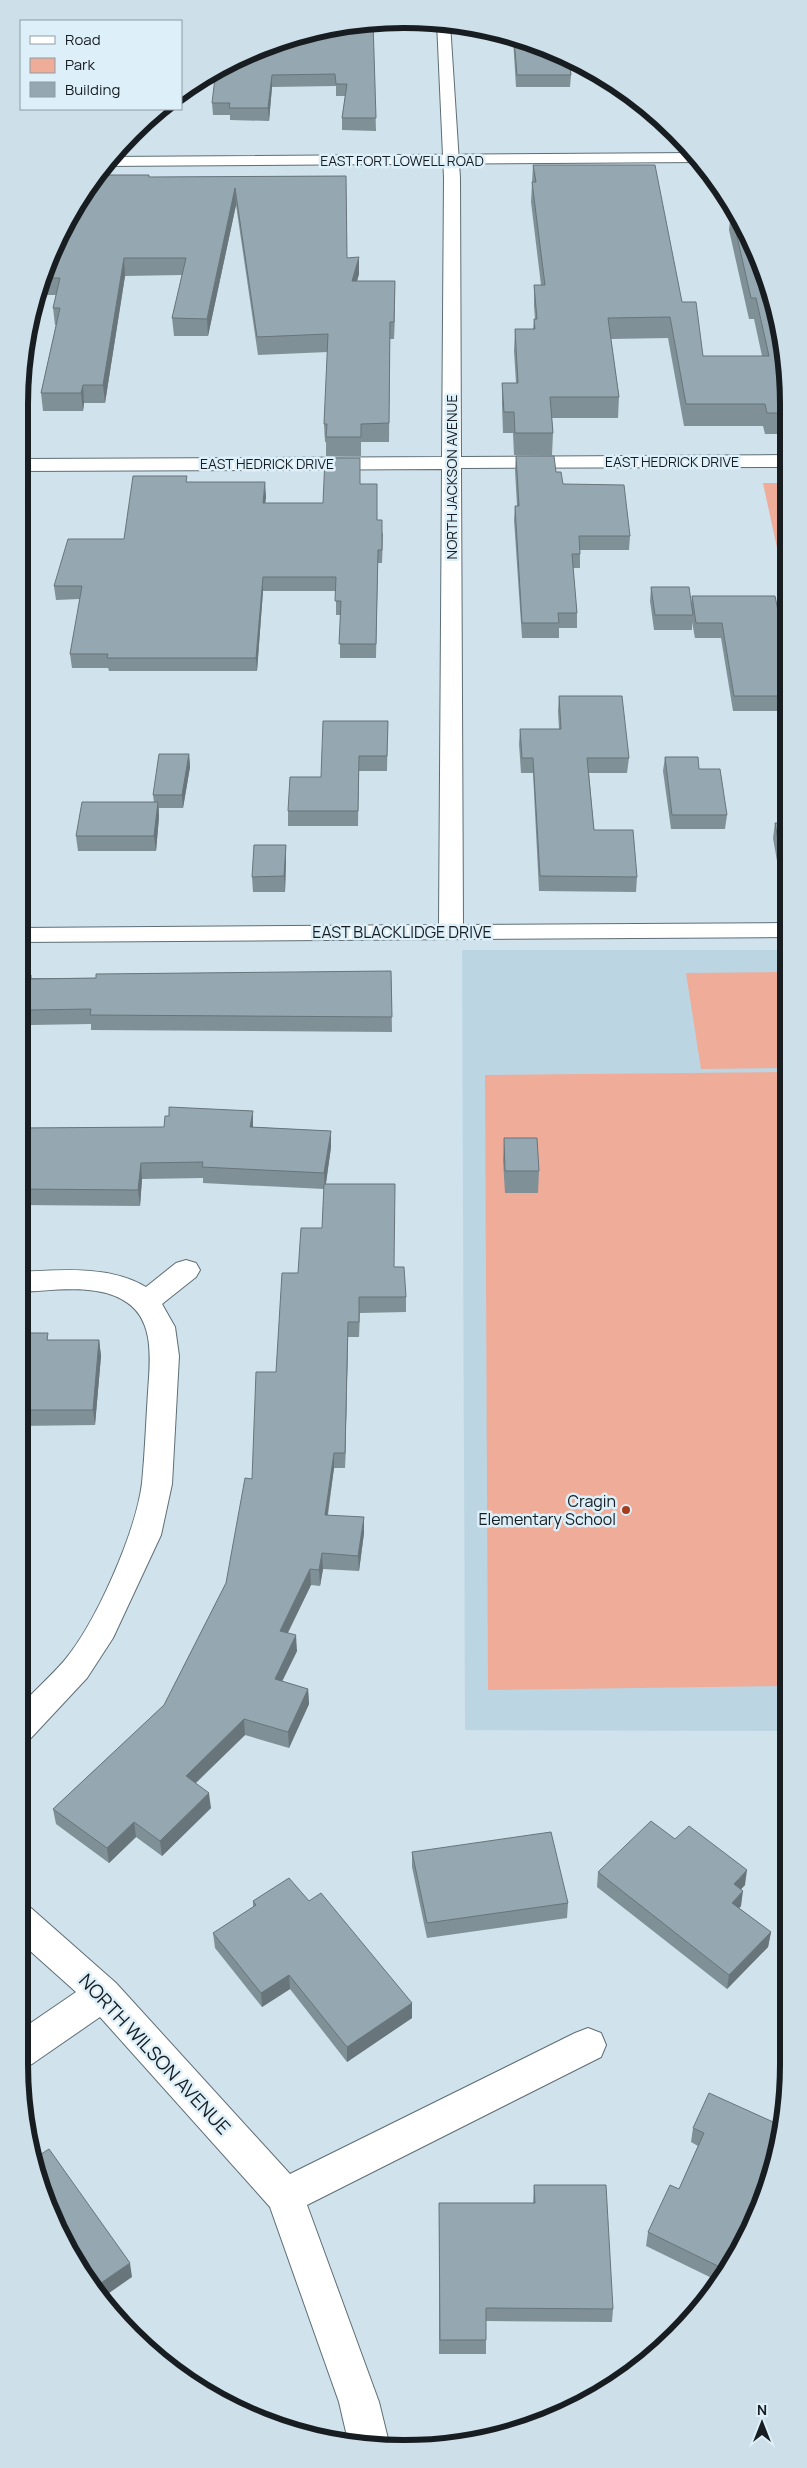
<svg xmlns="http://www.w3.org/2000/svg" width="807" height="2468" viewBox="0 0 807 2468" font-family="Manrope,sans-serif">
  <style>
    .built { fill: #bcd5e2 }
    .green { fill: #eeac99 }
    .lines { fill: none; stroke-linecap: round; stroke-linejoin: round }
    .minor-casing { stroke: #5e6e76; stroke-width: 2 }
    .secondary-casing { stroke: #5e6e76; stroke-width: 2 }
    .minor { fill: #fff; fill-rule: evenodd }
    .secondary { fill: #fff; fill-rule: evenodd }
    .wall { fill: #809097 }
    .shaded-wall { fill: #68757b }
    .building { fill: #95a7b0; stroke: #68757b }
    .poi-dot { fill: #a43c1e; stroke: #ddf0f9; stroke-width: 2 }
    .labels { text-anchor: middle; stroke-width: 5; stroke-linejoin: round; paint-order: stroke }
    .far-street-label { font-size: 14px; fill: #171d21; stroke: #ddf0f9 }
    .street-label { font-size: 16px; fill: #171d21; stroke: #ddf0f9 }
    .poi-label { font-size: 16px; fill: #171d21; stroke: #ddf0f9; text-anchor: end }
    .near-street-label { font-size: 19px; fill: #171d21; stroke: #ddf0f9 }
    .rim { fill: none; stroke: #171d21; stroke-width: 6 }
  </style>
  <rect width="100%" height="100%" fill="#d0e2ec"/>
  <path class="built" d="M462 950H786L788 1731 465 1730Z"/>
  <path class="green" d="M763 483H785V585Z
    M786 972V1068L701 1069 686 973Z
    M786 1072 788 1686 488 1690 485 1075Z"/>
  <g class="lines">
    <g class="minor-casing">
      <path id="minor" d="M437 22 450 23 460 178 461 457 785 455V467L461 468 463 925 786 923V937L19 942V928L439 925 442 469 19 471V459L442 457 444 178Z
        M186 1260 196 1263 200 1270 196 1277 162 1304 175 1327 179 1356 172 1484 161 1535 113 1638 87 1678 31 1738 19 1742V1707C34 1691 50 1677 64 1661 96 1623 136 1532 142 1483 145 1453 146 1422 148 1392 150 1361 156 1318 123 1300 94 1283 51 1291 19 1292V1272C60 1270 109 1265 146 1287L176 1263Z
        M19 1904 31 1908 116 1983 290 2174 575 2033 588 2028 601 2033 606 2045 601 2057 307 2205 379 2402 390 2447 349 2445 339 2402 270 2207 100 2017 32 2064 19 2069V2031L76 1992 19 1941Z"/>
    </g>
    <g class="secondary-casing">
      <path id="secondary" d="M695 153 701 162 103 166 110 157Z"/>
    </g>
    <use href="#minor" class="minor"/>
    <use href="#secondary" class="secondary"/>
  </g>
  <path class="wall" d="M373 22 376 131 342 130V118L345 96H336V86L272 87 269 121 230 120V115H213L212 103Z
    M513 39 569 60 571 75 570 87H516Z
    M533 165 682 302 703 356H762L754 319H749L729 230 731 210 785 353V434H765L763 426H684L668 338 611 339 619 397 618 418H552L553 433 552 455H514L513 433H503L502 405V383H516L514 351 515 329H533L534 319H535L534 306V285H541L531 202Z
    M149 175V177L346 176 347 258 359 274 357 281H395L394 339H390L389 442H361V456H326V442H325L324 424 328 352 258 355 236 205 208 336H174L172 318 182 275 125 276 105 403H84L83 411H43L41 393 56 325H55L53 308 56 295H36L48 256Z
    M516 456 556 472 563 484 630 536 629 550H580V568H573L577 613V628H559V638H522L514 520 515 506H517L515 470Z
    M187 482 266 496 265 503H323L360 484 383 534 382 563H378L376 658H340V615H336V591H263L257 671H109L108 668H72L70 654 80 599 56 600 54 586 124 539Z
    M19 491 30 505 23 539H19Z
    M651 587 691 604 692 596 786 650V711H733L721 638H695L692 622V630H654L650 601Z
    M559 696 629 758 627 773H589L594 830 637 877 636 892 539 891 533 773H521L519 744 520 729H559L558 711Z
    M388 721 387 771H359L358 826H288V811L321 777Z
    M189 754 190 767 183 808H159V817L156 851H78L76 836 154 802 153 795Z
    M665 757 699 769 727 815 725 829H671L663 771Z
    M775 823H786V884H781L773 838Z
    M286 845V860L285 892H253L252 877Z
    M391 971 392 1032 91 1030V1024L31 1025 30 1030H19V976L32 978H96Z
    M253 1127 331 1131V1147L326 1184 394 1267 406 1297V1312L360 1313 359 1337H348L345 1468H334L328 1515 364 1533 359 1571 323 1569 320 1586 311 1585 288 1633 297 1651 282 1681 308 1689 309 1704 289 1748 245 1735 196 1783 211 1808 162 1856 136 1837 109 1863 56 1824 53 1809 164 1705 226 1583 252 1479 276 1372 298 1273 322 1228 324 1189 203 1183V1178L142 1179 140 1206 19 1205V1128Z
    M504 1138 539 1171 538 1193H505L503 1160Z
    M19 1333 49 1340H99L101 1356 95 1425 19 1426Z
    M675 1839 745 1885 741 1889V1906L739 1908 771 1932 768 1947 727 1989 597 1887 598 1872Z
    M412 1852 568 1903 567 1918 427 1938 412 1867Z
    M253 1901H309L412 2003V2018L347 2062 290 1989 262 2007 215 1948 213 1933 253 1907Z
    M782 2126 759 2211 724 2278 720 2282 646 2246 648 2232 679 2189 698 2146 691 2142 693 2128Z
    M534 2185 613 2309 612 2322 486 2321V2354H439V2217L533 2203Z"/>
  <path class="shaded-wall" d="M272 75V87L269 121 268 108Z
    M235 188 236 205 208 336 207 319Z
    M359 257V274L352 298V281Z
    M124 258 125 276 105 403 103 385Z
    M395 281V298L394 339V322Z
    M83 385 84 403 83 411 81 393Z
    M265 482 266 496 264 517 263 503Z
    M28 491 30 505 23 539 21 524Z
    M263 577V591L257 671 256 658Z
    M189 754 190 767 183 808 182 795Z
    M158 802 159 817 156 851 154 836Z
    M286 845V860L285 892 284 876Z
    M29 1010 31 1025 30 1030 28 1014Z
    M253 1111V1127H250Z
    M331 1131V1147L325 1189 324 1173Z
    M141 1163 142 1179 140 1206 138 1190Z
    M348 1322V1337L345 1468V1453Z
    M99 1340 101 1356 95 1425 93 1410Z
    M334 1453V1468L325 1530V1515Z
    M364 1517V1533L359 1571 358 1556Z
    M322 1553 323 1569 320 1586 319 1570Z
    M310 1569 311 1585 281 1646 280 1631Z
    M296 1635 297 1651 276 1694 275 1679Z
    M308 1689 309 1704 289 1748 288 1732Z
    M244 1719 245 1735 187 1791 186 1776Z
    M209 1793 211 1808 162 1856 160 1841Z
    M134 1822 136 1837 109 1863 107 1848Z
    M747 1870 745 1885 732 1899 734 1884Z
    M743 1891 741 1906 730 1918 732 1903Z
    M771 1932 768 1947 727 1989 729 1975Z
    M289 1975 290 1989 262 2007 261 1993Z
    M412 2003V2018L347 2062V2047Z
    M130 2263 132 2277 102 2298 95 2287Z"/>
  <path class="building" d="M373 22 376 118H342L347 84H336L335 74 272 75 268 108H229L230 103H212L215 78V70L257 48 329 26Z
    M514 39 569 60 571 75H517Z
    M533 165H655L682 302H696L703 356H769L756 298H751L731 210H733L749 234 785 353V413H767L765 404H686L670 317 608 318 619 397H550L553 433H515L514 412H504L502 383H518L515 329H535L534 319H537L534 285H545L532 182H536Z
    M96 175H149V177L346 176 347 258 359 257 352 281H395L394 322H390L389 423 361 424V437H326L327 424H324L328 334 257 337 235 188 207 319 172 318 186 258H124L103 385H83L81 393H41L60 308H53L60 278H42L48 256 84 190Z
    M516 456H554L556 472H561L563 484 624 485 630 536H579L580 554H572L577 613H558L559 623H522L515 506H519Z
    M325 458H360V484H377V520H382V550H378L376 644H339L341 601H335L336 577H263L256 658H107L108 654H70L82 586H54L68 539H124L133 476H187L186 482H265L263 503H323Z
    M19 491H28L21 524H19Z
    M651 587H689L693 615H655Z
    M692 596H775L786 650V696H734L722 623H696Z
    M559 696H622L629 758H587L594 830H633L637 877 540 876 533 758H522L520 729H561Z
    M323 721H388L387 756H359L358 811H288L290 777H321Z
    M159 754H189L182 795H153Z
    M665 757H698L699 769H720L727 815H672Z
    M82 802H158L154 836H76Z
    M775 823H786V869H783Z
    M254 845H286L284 876 252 877Z
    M391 971 392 1017 90 1015 91 1009 29 1010 28 1014H19V976L31 975V979L96 978V974Z
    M169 1107 253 1111 250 1127 331 1131 324 1173 202 1167 203 1162 141 1163 138 1190 19 1189V1128L164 1127 165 1116H169Z
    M504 1138H537L539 1171H505Z
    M324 1184H395L394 1267H404L406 1297H359V1322H348L345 1453H334L325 1515 364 1517 358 1556 322 1553 319 1570 310 1569 280 1631 296 1635 275 1679 308 1689 288 1732 244 1719 186 1776 209 1793 160 1841 134 1822 107 1848 53 1809 164 1705 226 1583 245 1478 252 1479 256 1372H276L282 1273H298L301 1228H322Z
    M19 1333H48L47 1340H99L93 1410H19V1396L20 1385H19Z
    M651 1821 675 1839 689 1826 747 1870 734 1884 743 1891 732 1903 771 1932 729 1975 598 1872Z
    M551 1832 568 1903 427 1923 412 1852Z
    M289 1878 309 1901 321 1893 412 2003 347 2047 289 1975 261 1993 213 1933 256 1905 253 1901Z
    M709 2093 782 2126 781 2140 759 2211 728 2271 648 2232 670 2185 679 2189 704 2133 693 2128Z
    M49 2149 130 2263 95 2287 48 2211 32 2160Z
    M534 2185H606L613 2309 486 2308V2340H440L439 2203H535Z"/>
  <circle class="poi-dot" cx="626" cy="1510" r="5"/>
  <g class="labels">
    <g class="far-street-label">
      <text x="402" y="166">EAST FORT LOWELL ROAD</text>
      <text x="672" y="467">EAST HEDRICK DRIVE</text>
      <text x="267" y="469">EAST HEDRICK DRIVE</text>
      <text transform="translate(452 477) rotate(-90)" y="5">NORTH JACKSON AVENUE</text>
    </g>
    <g class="street-label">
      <text x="402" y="938">EAST BLACKLIDGE DRIVE</text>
    </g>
    <g class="poi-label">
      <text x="616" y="1507">Cragin<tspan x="616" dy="18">Elementary School</tspan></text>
    </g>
    <g class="near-street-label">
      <text transform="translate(155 2054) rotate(47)" y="7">NORTH WILSON AVENUE</text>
    </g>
  </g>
  <path d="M0 0H807V2468H0ZM404 28H404A376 376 0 0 1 780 404V2064A376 376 0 0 1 404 2440H404A376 376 0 0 1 28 2064V404A376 376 0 0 1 404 28Z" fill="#cddfe8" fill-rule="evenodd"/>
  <path class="rim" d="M404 28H404A376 376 0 0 1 780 404V2064A376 376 0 0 1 404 2440H404A376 376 0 0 1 28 2064V404A376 376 0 0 1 404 28Z"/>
  <rect x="20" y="20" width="162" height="90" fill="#ddf0f9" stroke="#8e9ca3"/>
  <rect x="30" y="36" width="25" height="8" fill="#ffffff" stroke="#8e9ca3"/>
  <text x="65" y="45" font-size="15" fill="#171d21">Road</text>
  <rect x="30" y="58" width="25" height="15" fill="#eeac99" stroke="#8e9ca3"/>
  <text x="65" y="70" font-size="15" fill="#171d21">Park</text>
  <rect x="30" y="82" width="25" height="15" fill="#95a7b0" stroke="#8e9ca3"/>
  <text x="65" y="95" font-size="15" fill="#171d21">Building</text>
  <g transform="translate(762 2423)" stroke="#ddf0f9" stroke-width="4" paint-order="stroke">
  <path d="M0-4L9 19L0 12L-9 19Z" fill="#171d21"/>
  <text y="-8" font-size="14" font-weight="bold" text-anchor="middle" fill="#171d21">N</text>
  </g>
</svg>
